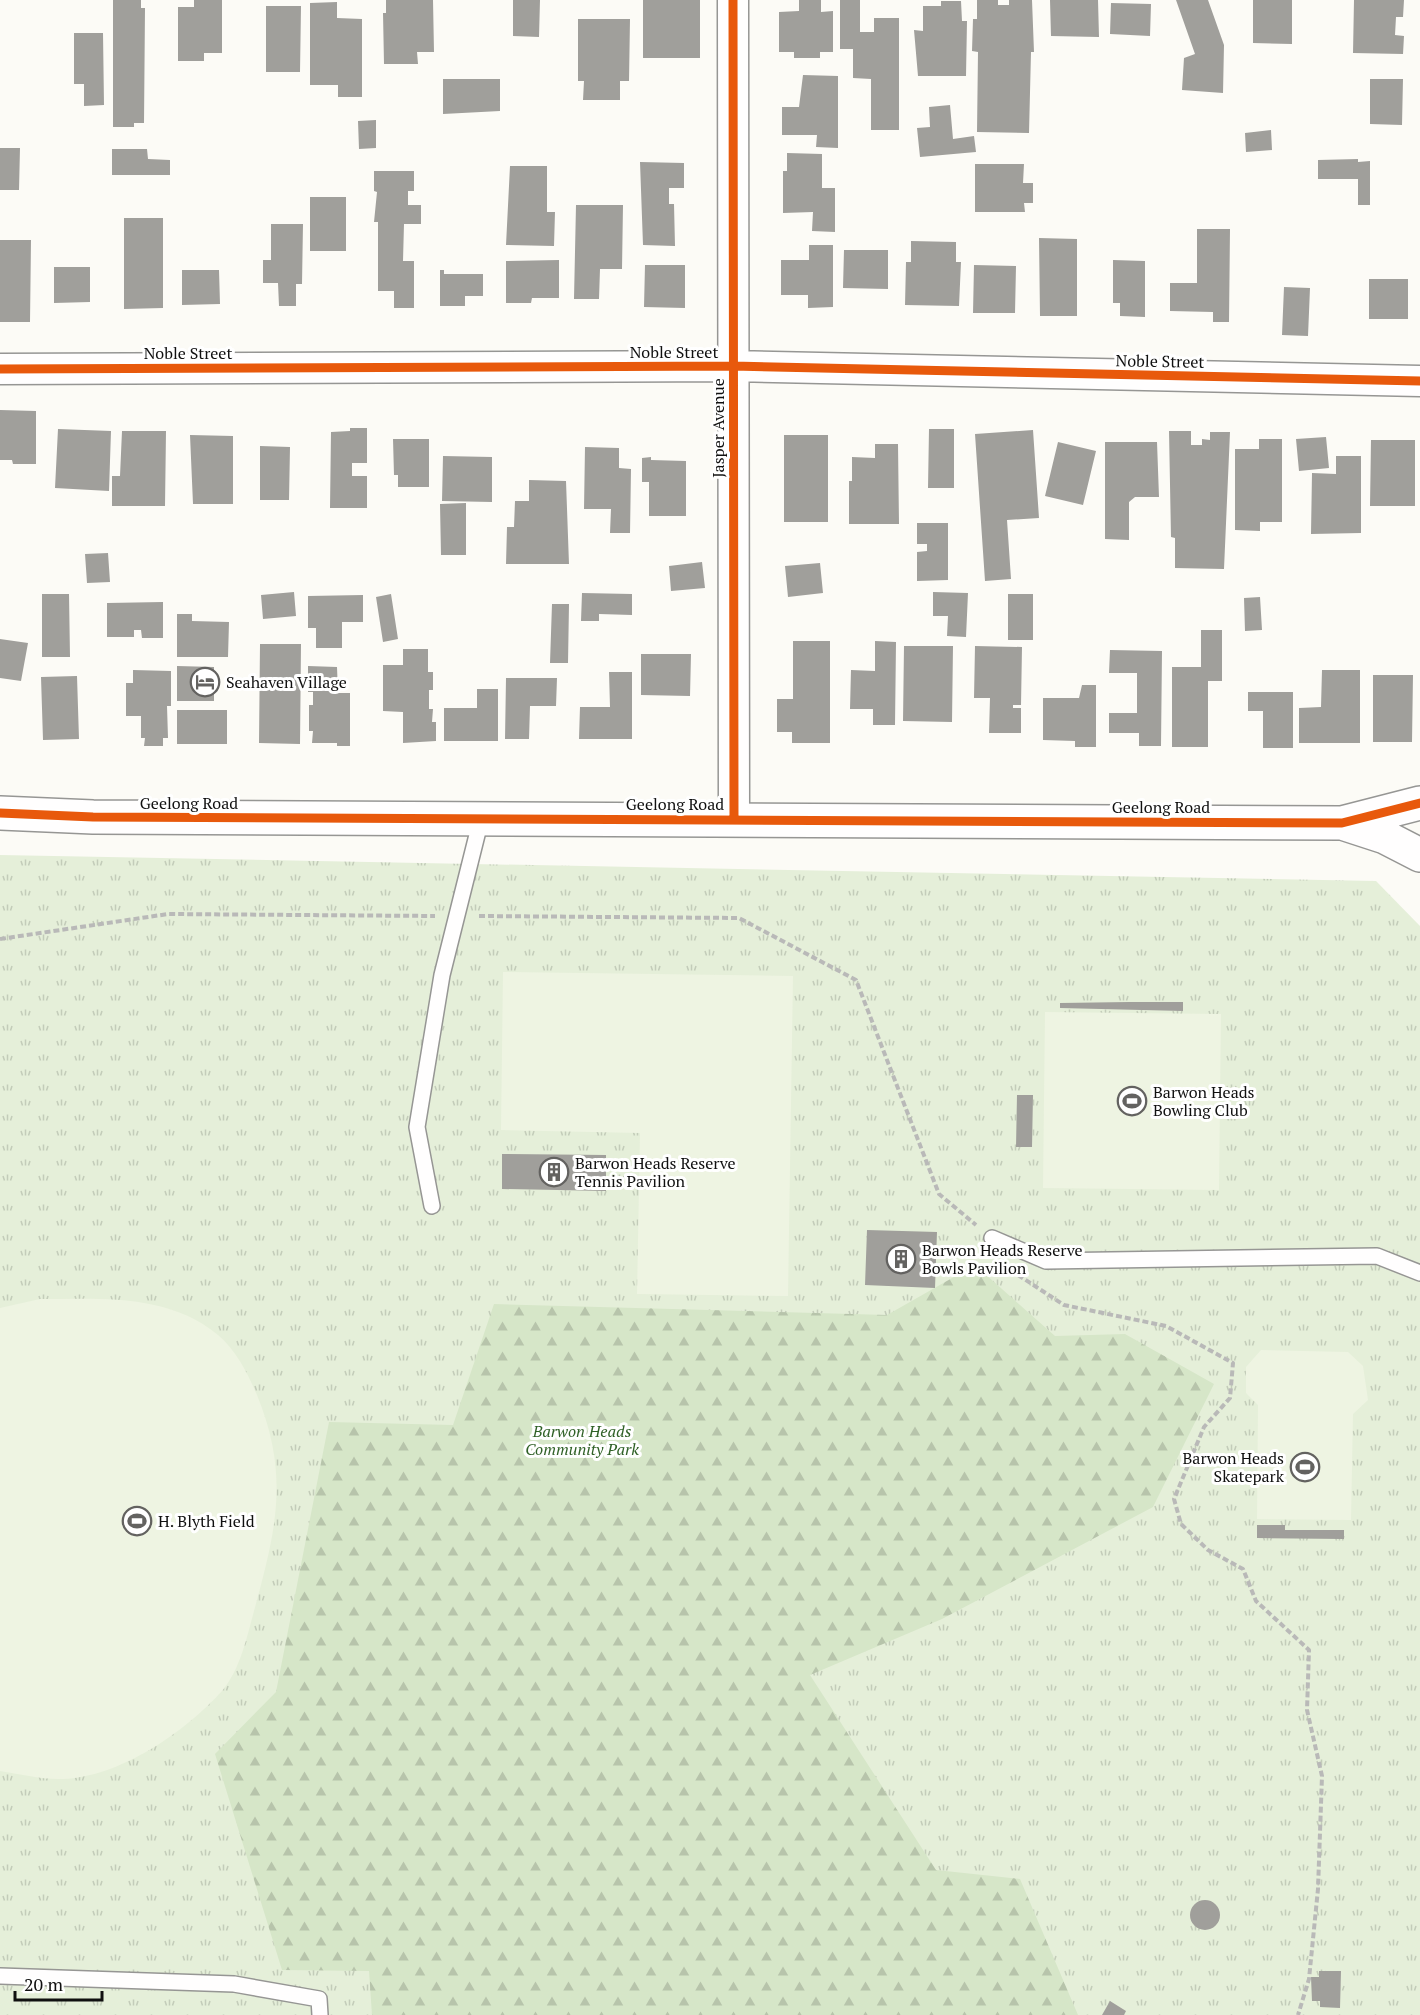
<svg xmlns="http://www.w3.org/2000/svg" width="1420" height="2015" viewBox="0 0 1420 2015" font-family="'PT Serif',serif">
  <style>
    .grass { fill: url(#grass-tufts) }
    .forest { fill: url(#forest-firs) }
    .pitch { fill: #eef4e2 }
    .building { fill: #a09f9b }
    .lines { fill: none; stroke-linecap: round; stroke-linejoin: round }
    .service-casing { stroke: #969694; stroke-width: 18 }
    .minor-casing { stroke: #969694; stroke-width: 33 }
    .tertiary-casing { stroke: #969694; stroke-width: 36 }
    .path { stroke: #b9b9b8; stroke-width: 4; stroke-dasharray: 6 3; stroke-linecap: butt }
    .service { stroke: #fffefe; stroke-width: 15 }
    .minor { stroke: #fffefe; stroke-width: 30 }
    .tertiary { stroke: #fffefe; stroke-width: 33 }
    .cycleway-casing { stroke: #fff; stroke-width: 13 }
    .cycleway { stroke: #e8590c; stroke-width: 9 }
    .labels { text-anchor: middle; stroke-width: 6; stroke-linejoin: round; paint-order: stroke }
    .street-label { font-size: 16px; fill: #101010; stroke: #fff }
    .poi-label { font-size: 16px; fill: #101010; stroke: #fff; text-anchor: start }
    .park-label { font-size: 16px; font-style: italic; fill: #306127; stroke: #fff }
  </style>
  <defs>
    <pattern id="grass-tufts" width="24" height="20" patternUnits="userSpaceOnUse" patternTransform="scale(1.5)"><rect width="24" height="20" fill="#e5efd9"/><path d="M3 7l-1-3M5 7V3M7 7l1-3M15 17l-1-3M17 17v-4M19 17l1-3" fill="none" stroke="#c3ccb9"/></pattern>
    <pattern id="forest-firs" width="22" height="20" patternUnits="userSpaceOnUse" patternTransform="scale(1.5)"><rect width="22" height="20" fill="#d6e6c8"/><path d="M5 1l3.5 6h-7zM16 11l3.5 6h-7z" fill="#b7c4ab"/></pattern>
  </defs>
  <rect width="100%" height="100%" fill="#fcfbf6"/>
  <path class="grass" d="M0 855 1376 881 1420 926V2015H0Z"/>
  <path class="forest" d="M975 1265 1055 1336 1125 1334 1214 1384 1153 1507 942 1619 810 1675 936 1870 1020 1879 1078 2015H372L369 1971 282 1970 215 1754 276 1692 329 1422 453 1425 494 1304 887 1315Z"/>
  <path class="pitch" d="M503 972 793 976 788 1296 637 1294 640 1133 501 1130Z
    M1045 1012 1221 1014 1219 1190 1043 1188Z
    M40 1299C100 1299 168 1293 218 1335 236 1350 248 1374 257 1395 290 1476 276 1530 254 1611 247 1637 240 1670 222 1691 185 1732 120 1777 63 1779 43 1780 20 1774 0 1771V1308Z
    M1261 1350 1348 1352 1363 1366 1368 1400 1353 1414 1351 1520 1257 1519 1258 1405 1246 1393V1367Z"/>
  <path class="building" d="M113 0H141V8H145L144 123H134V127H113Z
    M194 0H222V53H204V61H178V7H194Z
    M386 0H433L434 52H417L418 64H384L383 13H386Z
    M513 0H540L539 37 513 36Z
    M643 0H700V58H643Z
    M799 0H821V12L833 11V52H820V58H794V52H779V12L799 11Z
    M840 0H860V32H874V18H899V130H871V79L853 78V49H840Z
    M977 0H998V5H1009V0H1032L1034 52H1031L1029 133 977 132 978 52 972 51 973 19H977Z
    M1050 0H1098L1099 37 1051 36Z
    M1176 0H1208L1224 45 1223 93 1182 90 1184 58 1195 54Z
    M1253 0H1292V44L1253 43Z
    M1354 0H1404L1403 17H1396L1395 35 1404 36 1403 54 1353 53Z
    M941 1H961L962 21H967L966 76H918L914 30 923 31V6H941Z
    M337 2V18L362 19V97H338V85H310V3Z
    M1111 3 1151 4 1150 36 1110 34Z
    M266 6H301L300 72H266Z
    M578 19H630L629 81H620V100H583L584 81H578Z
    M74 33H103L104 105 84 106V84H74Z
    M803 75 838 76V148L816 147 817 135H782V107H799Z
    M443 79H500V111L443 114Z
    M1370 79H1403L1402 125 1370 124Z
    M950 105 953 139 974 136 976 152 920 157 917 128 930 127 929 107Z
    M376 120V148L359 149 358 121Z
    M1271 130 1272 150 1246 152 1245 133Z
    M0 148H20L19 190H0Z
    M112 149H147L148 159 170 160V175H112Z
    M787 153 822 154V188H835V232L812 231 813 212 783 213V171H787Z
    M1358 159V162L1370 161V205H1358V179H1318V160Z
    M640 162 684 163V188H669V204H674L675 246 643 245Z
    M975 164H1024L1023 183H1033V203H1024L1025 212H975Z
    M510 166H547V212H555L554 246 506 245Z
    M374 171H414V191H408V205H421V224H404L403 261H414V308H394V291H378V222H374L377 192 374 191Z
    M310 197H346V251H310Z
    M576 205H623L622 269H600L599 299H574Z
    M124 218H163V308L124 309Z
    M271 224H303L302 284H296V306H279L278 283H263V260H271Z
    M1197 229H1230L1229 322H1213V312L1170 311V283H1197Z
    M1039 238 1077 239V316H1040Z
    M0 240H31L30 322H0Z
    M911 241 956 242V262H961L959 306 905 305 906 262H911Z
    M809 245H833V307L808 308V295H781V260H809Z
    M844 250H888V289L843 288Z
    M559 260V298H532L531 303H506V261Z
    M1113 260 1145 261V317L1120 316V303H1113Z
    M645 265H685V308L644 307Z
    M974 265 1016 266 1015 313H973Z
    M54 267H90V302L54 303Z
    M182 270H219L220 304 182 305Z
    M440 270H444V274H483V296H465V306H440Z
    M1369 279H1408V319H1369Z
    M1284 287 1310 288 1308 336 1282 335Z
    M0 410 36 411V464H13L12 460H0Z
    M350 428H367V463H352V476H367V508H330L331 432 350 431Z
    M58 429 111 431 109 491 55 488Z
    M929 429H954V488H928Z
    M1033 430 1039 518 1007 520 1011 579 985 581 975 434Z
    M122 431H166L165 506H112V476H120Z
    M1169 431H1191V445H1202V439L1210 440V432H1230L1224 569 1175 568V538L1171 537Z
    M190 435 233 436V504H193Z
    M784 435H828V522H784Z
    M1326 437 1329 468 1299 471 1296 439Z
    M393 439H429V487H398V475H394Z
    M1259 439H1282V522H1260V531L1235 530V449H1259Z
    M1371 440H1415V506H1370Z
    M1058 442 1096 451 1083 505 1045 496Z
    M1105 442H1157L1159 497H1135L1129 502V540L1105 539Z
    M875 444H898L899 524H849V481H852V457L875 458Z
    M260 446 290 447 289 500H260Z
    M585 447 619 448V468L631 469 630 533H610L611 509H584Z
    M443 456 492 457V502L442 501Z
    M1336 456H1361V533L1311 534 1312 473 1336 474Z
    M651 457V460L686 461V516H649V482H642V458Z
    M529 480 566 481 569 564H506L507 527H514L515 501H529Z
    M466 503V555H441L440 504Z
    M917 523H948V580L917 581V552L927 551V544H917Z
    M108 553 110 582 87 583 85 554Z
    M702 562 705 588 671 591 669 566Z
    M820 563 823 593 788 597 785 566Z
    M294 592 296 616 263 619 261 595Z
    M933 592 968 593 966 637 947 636 948 616H933Z
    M582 593 632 594V615L599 614V621H581Z
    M42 594H69L70 657H42Z
    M391 594 398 639 383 642 376 597Z
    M1008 594H1033V640H1008Z
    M363 595V622H342V648H316V628H308V596Z
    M1260 597 1262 630 1245 631 1244 598Z
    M163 602V638H142L141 630H134V637H107V603Z
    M552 604H569L568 663H550Z
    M177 614H192V621L229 622 228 657H177Z
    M1201 630H1222V681H1208V747H1172V667H1201Z
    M0 639 28 643 21 681 0 678Z
    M793 641H830V743H792V732H777V699H793Z
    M875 641 896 642 895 725H873V709H850L851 670 875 671Z
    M260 644H301L300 744 259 743Z
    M904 646H953L952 722 903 721Z
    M975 646 1022 647 1021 705H1013V708H1021V733H989L990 698H974Z
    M403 649H428V672H433V690H429V709H433L432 722H436V741L403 743V712L383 711V665H403Z
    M1110 650 1162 651 1161 746H1139V733H1109V713H1137V673H1109Z
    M641 654H691L690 696 641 695Z
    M177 666 214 667V701H177Z
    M308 666 337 667 338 693H350V746H337V743H312L313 731H309V705H313V692H308Z
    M133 670 171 671V706H167L168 738H163V746H144L145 738H141V716H126V683H133Z
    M1322 670H1360V743H1299V708L1321 707Z
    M609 672H632V739H579L580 707H610Z
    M1373 675H1413L1412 742H1373Z
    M77 676 79 739 43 740 41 677Z
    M506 678H557L556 706H530L529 739H505Z
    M1082 685H1096V747H1075V741L1043 740V698H1079Z
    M477 689H498V741H444V708H477Z
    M1248 692H1293V748H1263V711H1248Z
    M177 710H227V744H177Z
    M1129 1002H1183V1011L1060 1008V1003Z
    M1017 1095H1033L1032 1147H1016Z
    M502 1154 606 1155V1191L502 1189Z
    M867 1230 937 1232 935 1288 865 1285Z
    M1257 1525H1285V1530H1344V1539L1257 1538Z
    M1190 1915a15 15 0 1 1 30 0a15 15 0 1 1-30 0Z
    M1319 1971H1341L1340 2008 1320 2007V2001H1312L1311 1977H1319Z
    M1110 2001 1126 2011 1124 2015H1102Z"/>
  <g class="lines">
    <g class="service-casing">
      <path id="service" d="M432 1206 417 1127 442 975 481 819
        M992 1238 1046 1261 1377 1256 1420 1273
        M0 1976 234 1984 319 1999 320 2015"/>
    </g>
    <g class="minor-casing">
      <path id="minor" d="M733 0 734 820
        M0 369 733 366 1420 381"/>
    </g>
    <g class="tertiary-casing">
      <path id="tertiary" d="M0 813 93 817 1342 823 1420 803
        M1342 823 1385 837 1420 855"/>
    </g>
    <path class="path" d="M479 916 739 918 856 980 939 1194 976 1225
      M0 939 168 914 435 916
      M1018 1275 1064 1305 1166 1326 1233 1363 1230 1398 1204 1427 1174 1499 1181 1524 1208 1550 1243 1569 1256 1601 1309 1650 1307 1710 1322 1776 1318 1889 1309 1979 1298 2015"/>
    <use href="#service" class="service"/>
    <use href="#minor" class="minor"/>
    <use href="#tertiary" class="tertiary"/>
    <g class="cycleway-casing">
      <path id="cycleway" d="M733 0 734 820
        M0 369 733 366 1420 381
        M0 813 93 817 1342 823 1420 803"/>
    </g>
    <use href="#cycleway" class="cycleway"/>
  </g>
  <defs>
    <g id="hotel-ring" transform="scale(1.5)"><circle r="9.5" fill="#fff" stroke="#636260" stroke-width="1.5"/><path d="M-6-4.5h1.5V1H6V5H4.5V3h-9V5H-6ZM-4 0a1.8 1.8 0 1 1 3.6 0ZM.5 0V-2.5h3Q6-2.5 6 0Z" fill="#636260"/></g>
    <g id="stadium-ring" transform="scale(1.5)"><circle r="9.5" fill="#fff" stroke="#636260" stroke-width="1.5"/><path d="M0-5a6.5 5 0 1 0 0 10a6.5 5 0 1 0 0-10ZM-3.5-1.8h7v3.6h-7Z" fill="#636260"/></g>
    <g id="building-ring" transform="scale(1.5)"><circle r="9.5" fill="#fff" stroke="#636260" stroke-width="1.5"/><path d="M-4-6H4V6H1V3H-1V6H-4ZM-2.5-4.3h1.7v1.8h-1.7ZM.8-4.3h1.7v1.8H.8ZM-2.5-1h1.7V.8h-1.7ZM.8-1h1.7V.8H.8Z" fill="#636260"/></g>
  </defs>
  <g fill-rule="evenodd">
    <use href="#hotel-ring" x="205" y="682"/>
    <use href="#stadium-ring" x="1132" y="1101"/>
    <use href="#building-ring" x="554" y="1172"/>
    <use href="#building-ring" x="901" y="1259"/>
    <use href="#stadium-ring" x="1305" y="1467"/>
    <use href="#stadium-ring" x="137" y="1521"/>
  </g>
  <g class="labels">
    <g class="street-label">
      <text x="674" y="358">Noble Street</text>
      <text x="188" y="359">Noble Street</text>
      <text transform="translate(1160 361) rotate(1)" y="6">Noble Street</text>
      <text transform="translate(718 428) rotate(-90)" y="6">Jasper Avenue</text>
      <text x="189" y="809">Geelong Road</text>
      <text x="675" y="810">Geelong Road</text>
      <text x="1161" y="813">Geelong Road</text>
    </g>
    <g class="poi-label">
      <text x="226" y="688">Seahaven Village</text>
      <text x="1153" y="1098">Barwon Heads<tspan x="1153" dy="18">Bowling Club</tspan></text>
      <text x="575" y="1169">Barwon Heads Reserve<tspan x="575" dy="18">Tennis Pavilion</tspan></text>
      <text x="922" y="1256">Barwon Heads Reserve<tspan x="922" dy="18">Bowls Pavilion</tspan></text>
      <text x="1284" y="1464" text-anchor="end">Barwon Heads<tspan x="1284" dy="18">Skatepark</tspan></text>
      <text x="158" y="1527">H. Blyth Field</text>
    </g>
    <g class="park-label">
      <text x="582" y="1437">Barwon Heads<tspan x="582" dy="18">Community Park</tspan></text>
    </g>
  </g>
  <path d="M15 1991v9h87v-9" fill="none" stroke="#101010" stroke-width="3"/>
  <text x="24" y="1991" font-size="18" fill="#101010" stroke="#ffffff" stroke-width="4.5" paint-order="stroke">20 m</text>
</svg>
